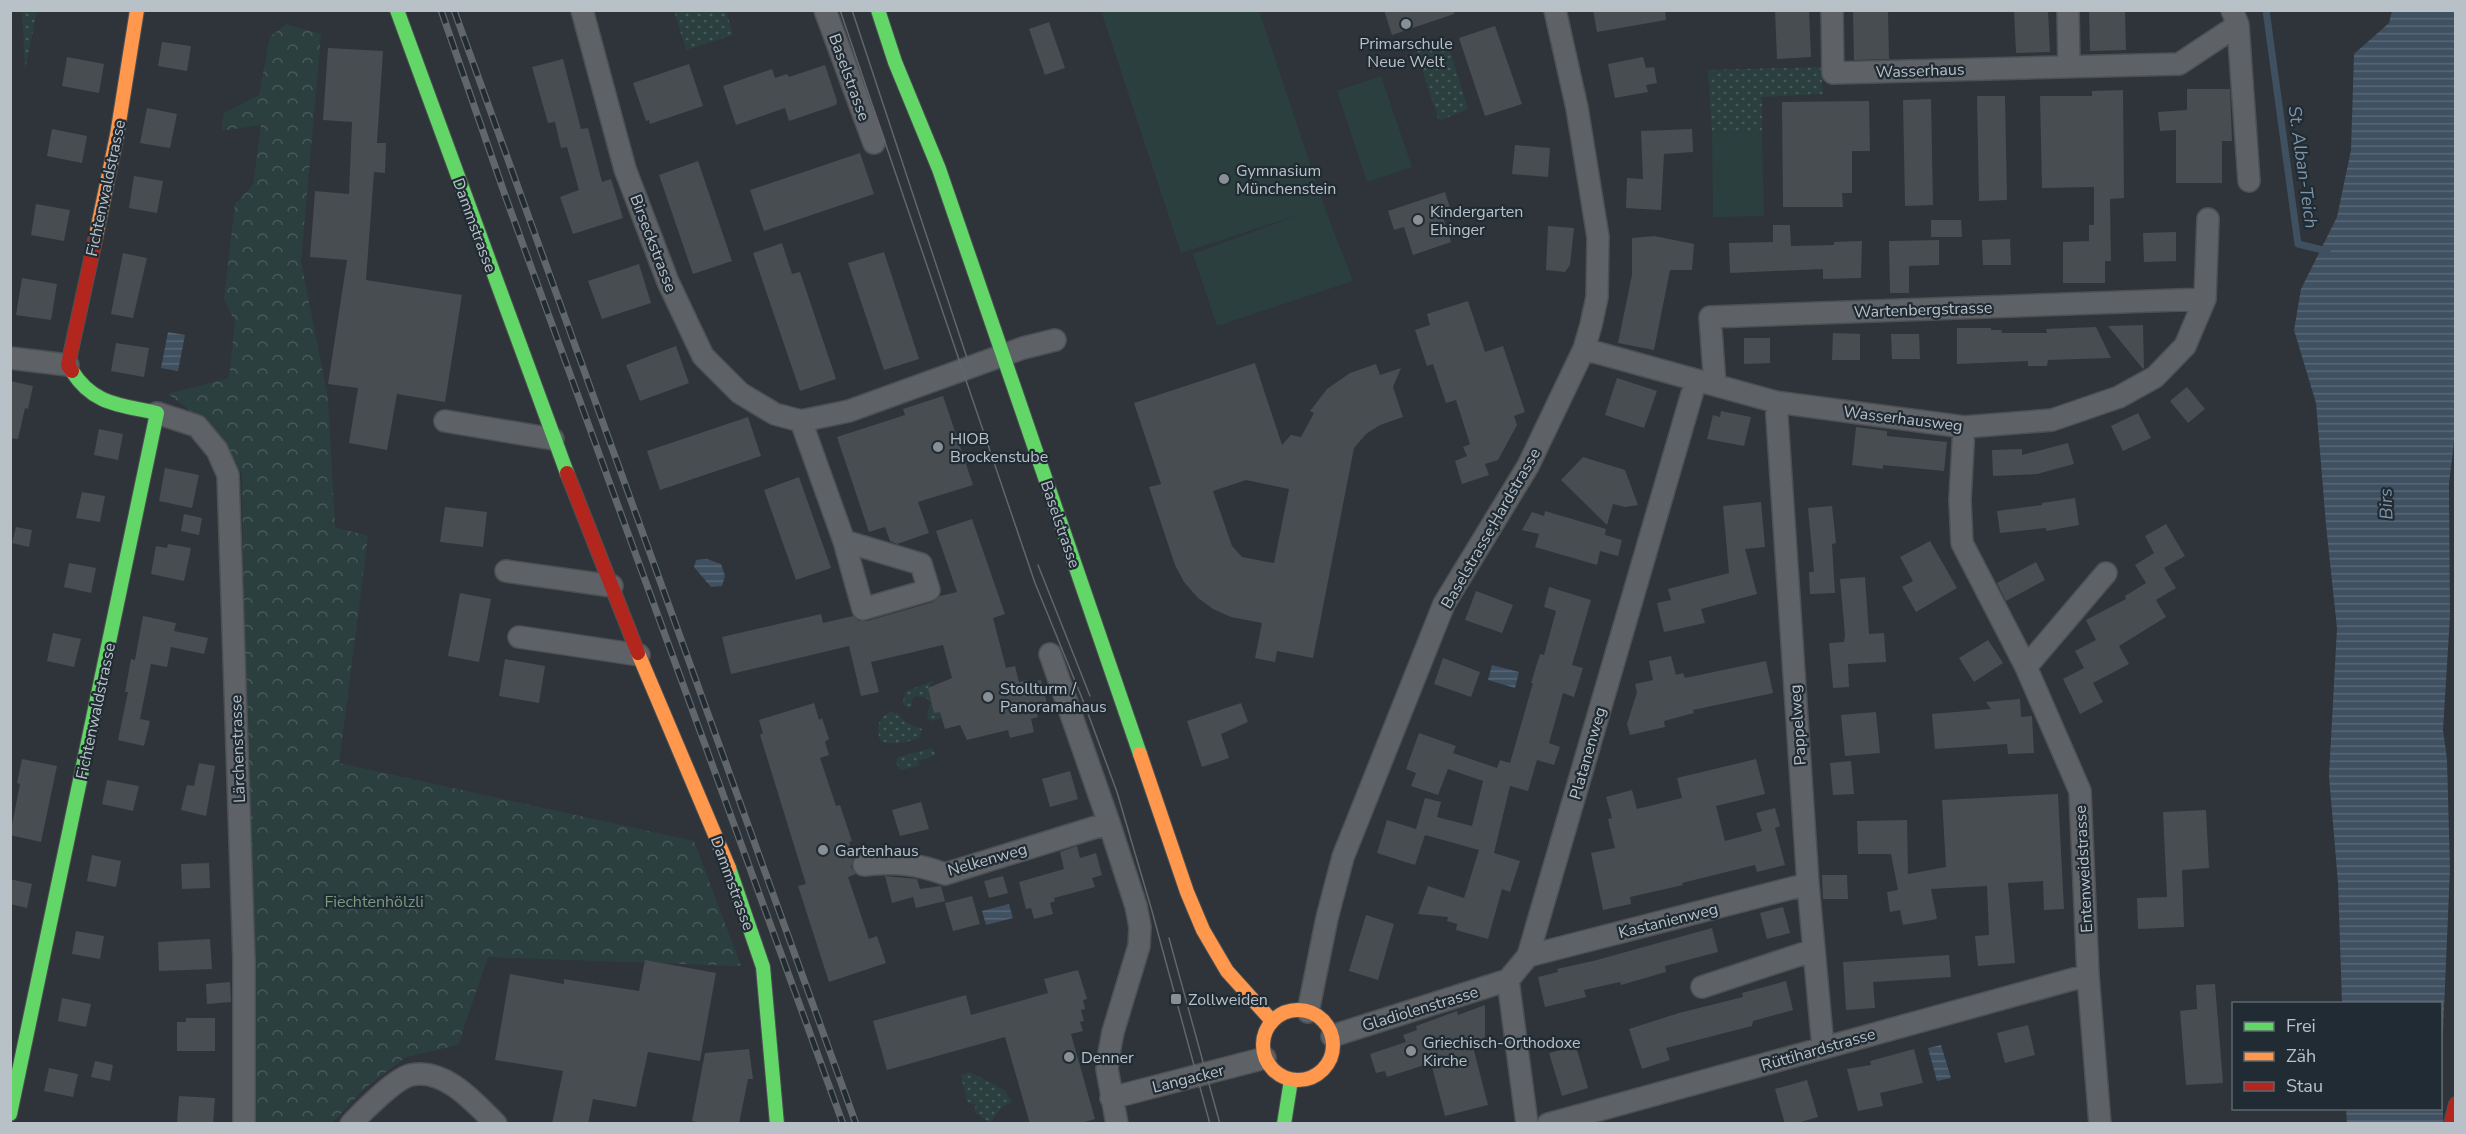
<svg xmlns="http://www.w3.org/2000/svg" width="2466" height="1134" viewBox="0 0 2466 1134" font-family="'Nunito Sans',sans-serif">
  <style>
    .grass { fill: url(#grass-dots) }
    .forest { fill: url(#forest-crowns) }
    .garden { fill: #2c3f3f }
    .water { fill: url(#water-rules) }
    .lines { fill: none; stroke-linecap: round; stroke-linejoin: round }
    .stream { stroke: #3f5061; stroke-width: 7 }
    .building { fill: #484d52; fill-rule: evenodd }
    .street-casing { stroke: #4c5053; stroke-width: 24 }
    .fast-casing { stroke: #4c5053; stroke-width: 16 }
    .slow-casing { stroke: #4c5053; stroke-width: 16 }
    .jam-casing { stroke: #4c5053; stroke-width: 16 }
    .street { stroke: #5e6266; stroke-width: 21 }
    .fast { stroke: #63d668; stroke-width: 14 }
    .slow { stroke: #ff974d; stroke-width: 14 }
    .jam { stroke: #b3261e; stroke-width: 14 }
    .tram { stroke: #61666a; stroke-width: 1.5 }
    .rail-casing { stroke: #61666a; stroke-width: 7 }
    .rail { stroke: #212b33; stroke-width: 4.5; stroke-dasharray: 14; stroke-linecap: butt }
    .poi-dot { fill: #889096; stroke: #212b33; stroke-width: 2 }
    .labels { text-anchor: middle; stroke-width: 4.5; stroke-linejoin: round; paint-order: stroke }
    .poi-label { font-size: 16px; fill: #b9c1c8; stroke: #212b33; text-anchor: start }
    .street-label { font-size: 16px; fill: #b9c1c8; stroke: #212b33 }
    .park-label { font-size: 16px; fill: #7a9b7e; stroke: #212b33 }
    .water-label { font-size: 18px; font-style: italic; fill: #7d94a8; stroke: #212b33 }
  </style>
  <defs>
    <pattern id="grass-dots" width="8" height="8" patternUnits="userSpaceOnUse" patternTransform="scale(1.5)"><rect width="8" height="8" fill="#2c3f3f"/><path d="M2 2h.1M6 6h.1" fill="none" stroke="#485959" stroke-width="1.8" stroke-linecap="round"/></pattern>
    <pattern id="forest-crowns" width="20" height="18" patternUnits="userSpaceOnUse" patternTransform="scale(1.5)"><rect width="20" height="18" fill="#2c3f3f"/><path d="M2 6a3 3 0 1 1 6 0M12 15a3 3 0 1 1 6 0" fill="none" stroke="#485959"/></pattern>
    <pattern id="water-rules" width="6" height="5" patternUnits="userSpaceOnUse" patternTransform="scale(1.5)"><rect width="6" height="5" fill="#3f5061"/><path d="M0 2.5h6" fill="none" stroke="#596776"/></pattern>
  </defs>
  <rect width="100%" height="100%" fill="#2e3439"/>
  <path class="grass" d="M22 11H37L25 70Z
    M674 11H726L733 35 686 50Z
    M1446 38 1468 109 1439 121 1415 47Z
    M1821 67 1823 94 1762 97V132L1712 133 1708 70Z
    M933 681 928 688 934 713 940 712 942 718 931 721 927 718 930 703 927 698 916 696 912 699V706L908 708 902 704 906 691Z
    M890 712 898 713 905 722 922 729 920 737C910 742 891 746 881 741 875 730 878 718 890 712Z
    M931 748 936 755 918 761 919 766 900 770 896 762 898 757Z
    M970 1072 1004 1090 1012 1102 1002 1107 990 1123 974 1112 976 1105 967 1102 961 1075Z"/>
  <path class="forest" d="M286 24 321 34 301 261 328 399 335 527 368 536 339 763 694 841 741 966 488 957 458 1045 406 1057 365 1088 332 1123H251L242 474 202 419 168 394 229 378 235 322 224 299 235 204 253 185 261 125 221 131 224 113 259 95 270 37Z"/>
  <path class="garden" d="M1101 11H1259L1324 206 1353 281 1217 326 1193 254 1301 214 1181 253Z
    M1381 76 1412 167 1367 182 1337 91Z
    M1762 132 1764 216 1713 217 1712 133Z"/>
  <path class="water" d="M2392 11H2455L2456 347 2454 358V441L2449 484 2450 616 2443 730 2447 759 2450 869 2443 1033V1123H2347L2346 1109 2440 1108V1004L2342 1003 2338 883 2329 776 2337 628 2326 525 2316 403 2294 330 2301 289 2337 217 2351 150 2354 54 2389 23Z
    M168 332 185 335 178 371 161 368Z
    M707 559 721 564 725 576 722 586 711 587 694 567 696 560Z
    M1492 665 1519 672 1515 688 1488 680Z
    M1009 904 1013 918 986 925 982 911Z
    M1941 1045 1951 1078 1937 1081 1928 1048Z"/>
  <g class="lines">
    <path class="stream" d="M2266 10 2298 244 2327 251"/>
  </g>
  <path class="building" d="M1384 10H1454V14L1392 35Z
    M1593 10H1665L1666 20 1597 32Z
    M1775 10H1809L1811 57 1777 59Z
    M1853 10H1888L1889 59 1854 60Z
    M2014 10H2048L2050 52 2016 53Z
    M2089 10H2125L2126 50 2090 51Z
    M1049 22 1065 68 1045 75 1029 29Z
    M1495 26 1522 104 1485 116 1459 38Z
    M162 42 191 46 187 71 158 66Z
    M328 48 383 51 377 143H386L385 173 374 172 366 280 462 295 445 402 397 394 387 450 349 443 358 388 328 384 347 260 310 257 315 191 349 194 352 122 323 120Z
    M67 57 104 64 99 93 62 86Z
    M1643 57 1646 68 1654 67 1657 83 1646 85 1648 92 1615 98 1608 64Z
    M563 59 581 129 588 128 602 182 611 179 623 218 573 234 560 197 579 190 567 147 561 148 555 122 548 123 532 67Z
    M689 64 703 106 650 124 649 120 646 121 633 83Z
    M825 65 837 101 836 105 789 121 785 108 736 125 723 86 772 69 775 78 787 74 789 77Z
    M2187 89H2230L2232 141H2222V183H2176V130L2160 131 2158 112 2187 110Z
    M2123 90 2124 198 2110 199 2111 261H2105V283H2063V242L2089 241V225H2094V187L2042 188 2040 96H2092V91Z
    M1977 96H2005L2007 200 1979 201Z
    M1931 99 1933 205 1905 206 1903 100Z
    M1869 101 1870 151H1852V193H1842L1843 207H1783L1782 102Z
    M147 108 177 114 170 148 140 143Z
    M52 129 87 136 82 163 47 156Z
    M1692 129 1693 152 1664 154 1661 210 1626 208 1627 178 1643 179 1641 131Z
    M1515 145 1550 148 1548 177 1512 174Z
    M860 153 874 194 764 231 750 190Z
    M698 161 732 261 693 274 659 175Z
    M134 176 163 181 157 213 129 208Z
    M1445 192 1451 211 1442 214 1451 242 1413 255 1404 227 1394 230 1388 211Z
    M36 204 70 210 64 241 31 235Z
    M1931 220H1961L1962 237H1931Z
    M1773 225H1790L1791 246 1834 245V242L1862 241 1861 278 1823 279V269L1730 273 1729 243 1773 242Z
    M1548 226 1574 228 1570 265 1565 272 1546 270Z
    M2176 232V261L2144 262 2143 233Z
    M1654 236 1694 244 1692 270H1670L1654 350 1618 343 1632 275V238Z
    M2010 239 2011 265H1983L1982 240Z
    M1939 240V265L1909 266V293H1890L1889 241Z
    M782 243 792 274 800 272 836 379 800 391 753 253Z
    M884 252 919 359 884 370 848 263Z
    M123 253 147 258 133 318 111 314Z
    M639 264 651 303 602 319 588 281Z
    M22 278 57 284 51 320 16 315Z
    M1468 301 1485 352 1503 346 1525 412 1514 416 1517 425 1498 460 1485 464 1489 475 1462 484 1455 461 1467 456 1463 447 1470 444 1456 400 1446 403 1433 364 1427 366 1415 330 1430 325 1427 314Z
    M2143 325 2144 368 2143 369 2108 326Z
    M2096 327 2111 358 2048 360 2047 366H2028V361L1957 364V328H1991V330H2001L2002 333H2047L2046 329Z
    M1833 333 1860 334V360H1832Z
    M1891 334H1919L1920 359H1892Z
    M1744 338H1770V363L1744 364Z
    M116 343 149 348 144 377 111 371Z
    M676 346 689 383 640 401 626 365Z
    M1255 363 1282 445 1291 435 1301 437 1314 413 1310 411 1327 389 1350 373 1376 364 1380 375 1401 368 1393 387 1403 417 1380 425 1366 434 1354 448 1313 658 1277 651 1275 662 1255 658 1262 623 1231 617 1213 609 1198 598 1184 582 1175 565 1149 487 1161 484 1134 403ZM1246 480 1289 489 1274 563 1242 557 1232 546 1213 491Z
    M1617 378 1657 391 1644 428 1605 415Z
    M10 381 33 386 28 409 25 408 18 439 10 438Z
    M2187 387 2205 409 2188 423 2170 401Z
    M943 396 973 485 918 502 929 533 897 544 890 541 885 527 869 532 837 437 905 415 903 409Z
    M1721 411 1751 417 1744 446 1707 439 1713 415 1720 417Z
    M2138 413 2151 438 2123 451 2111 426Z
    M748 417 761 456 660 490 647 451Z
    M1856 427 1887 431V436L1947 442 1944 471 1883 465V469L1852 465Z
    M99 429 123 434 118 460 94 455Z
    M2068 443 2074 464 2037 474 1993 476 1992 450 2022 449V455Z
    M1583 457 1625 470 1638 505 1625 507 1613 504 1607 525 1561 480Z
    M165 468 199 475 192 508 159 501Z
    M799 477 831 568 796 580 764 490Z
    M82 492 105 496 100 522 76 518Z
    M2075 498 2079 525 2046 531V528L2000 533 1997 511 2042 505V503Z
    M1761 502 1765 547 1745 549 1757 594 1701 609 1705 623 1664 632 1657 603 1671 600 1668 589 1729 573 1723 506Z
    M1832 506 1836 543 1832 544 1835 593 1810 594 1809 572H1814L1808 508Z
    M445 507 487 512 483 547 440 542Z
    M1545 511 1606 529 1605 535 1622 540 1618 556 1600 551 1597 565 1535 547 1539 534 1522 530 1532 512 1544 516Z
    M184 514 202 518 199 535 181 531Z
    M972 519 1005 614 993 618 1006 668 1015 666 1019 682 1027 680V683L1041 680 1048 707 1036 710 1038 717 1031 719 1034 732 1010 738 1008 730 967 740 960 725 945 729 940 712 934 713 928 688 952 678 943 645 871 662 879 692 861 696 849 646 731 674 722 637 821 614 823 623 853 616 859 621H867L933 602 940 596 957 592 936 531Z
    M2166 524 2185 556 2164 568 2176 588 2156 600 2166 617 2119 646 2129 664 2093 683 2103 702 2080 714 2063 679 2084 668 2075 651 2096 640 2086 620 2126 599 2125 596 2146 583 2135 565 2154 553 2145 536Z
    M16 527 32 530 29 547 12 543Z
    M1930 541 1957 588 1916 612 1902 587 1913 581 1900 557Z
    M168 544 191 548 184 581 151 574 156 546 167 548Z
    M2036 562 2045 580 2006 601 1997 583Z
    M69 563 96 568 91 593 64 587Z
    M1865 577 1869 634 1884 633 1886 662 1848 664 1849 687 1833 688 1829 643 1844 642 1845 635 1840 579Z
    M1549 587 1591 600 1572 665 1583 668 1574 697 1563 693 1549 743 1560 747 1554 765 1537 760 1528 791 1510 786 1494 853 1520 861 1510 892 1502 889 1488 939 1456 930 1457 924 1447 921 1448 917 1418 914 1428 886 1464 898 1479 850 1425 835 1415 865 1377 853 1387 820 1416 829 1425 798 1441 802 1437 817 1472 826 1483 781 1448 769 1438 795 1411 786 1416 773 1406 769 1419 733 1456 746 1453 753 1497 768 1500 760 1510 763 1533 683H1531L1540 654 1544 655 1556 611 1544 607Z
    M1476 591 1513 605 1502 633 1465 620Z
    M460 593 491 599 479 662 448 656Z
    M143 616 176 623 174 631 208 638 204 654 171 647 167 667 151 664 140 719 150 721 144 746 118 740 128 692H125L131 659 135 660Z
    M53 633 81 639 74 667 47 661Z
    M1988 640 2003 663 1974 682 1959 658Z
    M1671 656 1676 675 1683 673 1685 678 1766 661 1773 693 1693 710 1694 713 1664 721 1665 727 1630 735 1627 724 1637 692 1635 684 1653 680 1649 661Z
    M1443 658 1480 672 1471 697 1434 684Z
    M505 659 545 666 539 703 499 696Z
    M2020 699 2021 717 2032 716 2034 753 2008 754 2007 744 1935 749 1932 714 1991 709 1986 702Z
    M814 703 819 720 822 718 829 739 825 742 829 755 820 758 836 806 840 805 852 841 849 842 854 858 851 867 856 874 848 877 869 939 877 936 886 963 829 982 798 886 806 884 760 735 763 733 759 720Z
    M1241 703 1248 722 1221 734 1229 758 1202 767 1187 721Z
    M1876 712 1880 753 1845 756 1841 715Z
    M22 759 57 766 41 842 10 835 20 784 17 783Z
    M1756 759 1765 794 1716 806 1725 841 1762 831 1756 813 1775 808 1780 826 1775 828 1785 865 1757 872 1755 865 1682 883 1683 885 1630 897 1631 904 1603 910 1591 853 1615 848 1608 819 1612 818 1606 797 1632 790 1637 809 1682 798 1677 778Z
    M1851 761 1854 794 1833 795 1830 763Z
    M199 763 215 766 206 816 181 810 187 785 194 786Z
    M1070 771 1078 799 1050 807 1042 779Z
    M107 780 139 786 133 811 102 804Z
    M2058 794 2064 909 2044 910 2043 881 2008 883 2015 963 1978 966 1975 936 1989 935 1987 886 1931 889 1937 919 1903 925 1900 910 1890 912 1887 892 1898 890 1891 854H1858L1857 821 1907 820 1908 874 1946 867 1942 800Z
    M921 802 929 829 900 836 892 810Z
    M2206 810 2209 868 2182 870 2184 927 2138 929 2137 898 2167 897 2163 812Z
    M1077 846 1080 858 1096 853 1102 875 1092 878 1095 887 1054 898 1055 901 1050 903 1053 914 1034 919 1031 908 1026 909 1019 882 1064 869 1060 852Z
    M92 855 121 861 116 887 87 881Z
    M209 863 210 888 182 889 181 864Z
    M1822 875H1847L1848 899H1823Z
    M885 876 917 879 920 889 941 886 945 901 916 908 913 897 892 903Z
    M1003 876 1008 893 989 898 984 881Z
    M10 879 32 884 27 908 10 904Z
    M972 896 980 924 953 931 945 903Z
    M1783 907 1790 933 1767 939 1760 913Z
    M1366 915 1394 924 1378 980 1349 971Z
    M1712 928 1718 952 1665 966 1666 972 1621 985 1620 982 1584 990 1586 997 1545 1007 1538 977 1558 972 1557 969 1597 960Z
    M76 931 104 936 100 959 72 954Z
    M210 939 212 969 159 971 158 942Z
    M1949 955 1951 977 1873 982 1875 1008 1846 1010 1843 962Z
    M645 960 716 973 700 1061 648 1052 636 1107 593 1099 588 1124H552L563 1071 495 1060 510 974 564 984V979L639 991Z
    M1078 970 1087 999 1083 1000 1085 1009 1081 1010 1084 1021 1080 1022 1083 1031 1071 1034 1095 1119 1078 1124H1030L1005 1037 887 1070 873 1021 966 995 971 1015 1048 993 1044 979Z
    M1786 981 1793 1010 1753 1021 1752 1026 1666 1048 1670 1060 1642 1069 1629 1029 1679 1013 1743 997 1742 993Z
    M230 982 231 1002 207 1004 206 984Z
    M2215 984 2223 1083 2186 1085 2180 1011 2197 1009 2196 985Z
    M62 998 91 1004 86 1027 58 1021Z
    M1485 1005V1043L1473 1047 1488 1105 1445 1116 1431 1063 1387 1077 1385 1071 1376 1073 1370 1054 1406 1042 1403 1035 1417 1030 1416 1026 1457 1011 1458 1015Z
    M186 1018H215V1051H177V1022H186Z
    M2028 1025 2035 1055 2005 1063 1997 1033Z
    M1576 1046 1588 1088 1562 1096 1549 1053Z
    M749 1049 753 1079H748L739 1124H706L692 1121 705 1053Z
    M1914 1049 1923 1083 1880 1093 1883 1106 1858 1111 1847 1069 1871 1065 1870 1061Z
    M95 1061 113 1065 110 1081 91 1077Z
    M49 1068 78 1074 73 1097 44 1091Z
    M1807 1080 1818 1117 1794 1124H1785L1775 1089Z
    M179 1096 215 1098 213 1124H177Z"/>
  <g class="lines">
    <g class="street-casing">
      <path id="street" d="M582 10 625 169 668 282 703 356 740 393 775 414 801 421 849 411 1023 348 1055 340
        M825 10 874 143
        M1832 10 1833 73 2179 64 2238 25
        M2068 10 2069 66
        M2232 10 2238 25 2249 181
        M1584 349 1776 402 1964 427 2052 420 2119 397 2155 377 2185 346 2205 299 2208 219
        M10 358 68 365
        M1715 385 1710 317 2205 299
        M1776 402 1808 884 1823 1047
        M157 413 197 426 217 450 228 475 244 961V1124
        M445 421 553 439
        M801 421 844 541 863 609 929 590 921 564 844 541
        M1964 427 1960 500 1962 543 2026 667 2080 791 2088 975 2100 1124
        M506 571 612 586
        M519 637 639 655
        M1050 654 1109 823 1136 906 1140 927 1139 946 1113 1032 1109 1053 1107 1069 1117 1124
        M2026 667 2106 573
        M864 865C896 862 915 863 945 874L1109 823
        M1528 956 1808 884
        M1702 987 1814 950
        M1308 1012 1327 918 1343 857 1444 604 1528 466 1584 349 1591 325 1597 297 1598 237 1577 108 1555 10
        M1332 1036 1508 980
        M1111 1098 1265 1058
        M351 1124C362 1112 397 1077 411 1075 445 1068 474 1102 496 1124
        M1527 1124 1508 980 1528 956 1696 380
        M1548 1124 2088 975"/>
    </g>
    <g class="fast-casing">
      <path id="fast" d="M397 10 567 473
        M878 10 895 62 939 169 1140 754
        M729 868 763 967 777 1124
        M10 1114 157 413C121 405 93 405 72 371
        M1284 1124 1291 1080"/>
    </g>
    <g class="slow-casing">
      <path id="slow" d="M96 236 117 135 137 10
        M638 653 729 868
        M1140 754 1187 892 1203 930 1227 971 1272 1021
        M1263 1045a35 35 0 1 1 70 0a35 35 0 1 1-70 0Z"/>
    </g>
    <g class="jam-casing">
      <path id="jam" d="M72 371 68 365 96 236
        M567 473 638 653
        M2451 1124 2456 1104"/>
    </g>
    <use href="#street" class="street"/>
    <use href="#fast" class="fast"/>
    <use href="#slow" class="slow"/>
    <use href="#jam" class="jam"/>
    <path class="tram" d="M840 10 1035 583 1086 708 1117 792 1152 911 1210 1124
      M852 10 968 361
      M1038 565 1090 696
      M1169 938 1220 1124"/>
    <g class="rail-casing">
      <path id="rail" d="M441 10 506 198 843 1124
        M454 10 856 1124"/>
    </g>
    <use href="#rail" class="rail"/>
  </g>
  <g class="poi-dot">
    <circle cx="1406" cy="24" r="6"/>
    <circle cx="1224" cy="179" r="6"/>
    <circle cx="1418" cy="220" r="6"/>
    <circle cx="938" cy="447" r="6"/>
    <circle cx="988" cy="697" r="6"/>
    <circle cx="823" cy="850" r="6"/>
    <rect x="1170" y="993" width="12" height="12" rx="3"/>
    <circle cx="1411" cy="1051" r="6"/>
    <circle cx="1069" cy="1057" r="6"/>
  </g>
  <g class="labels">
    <g class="poi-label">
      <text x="1406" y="49" text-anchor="middle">Primarschule<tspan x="1406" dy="18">Neue Welt</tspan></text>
      <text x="1236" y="176">Gymnasium<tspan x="1236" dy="18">Münchenstein</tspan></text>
      <text x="1430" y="217">Kindergarten<tspan x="1430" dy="18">Ehinger</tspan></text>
      <text x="950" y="444">HIOB<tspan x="950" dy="18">Brockenstube</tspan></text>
      <text x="1000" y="694">Stollturm /<tspan x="1000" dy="18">Panoramahaus</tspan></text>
      <text x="835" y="856">Gartenhaus</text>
      <text x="1188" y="1005">Zollweiden</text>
      <text x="1423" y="1048">Griechisch-Orthodoxe<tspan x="1423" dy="18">Kirche</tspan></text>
      <text x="1081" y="1063">Denner</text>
    </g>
    <g class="street-label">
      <text transform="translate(1920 70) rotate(-2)" y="6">Wasserhaus</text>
      <text transform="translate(850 77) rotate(70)" y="6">Baselstrasse</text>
      <text transform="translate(105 188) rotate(-78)" y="6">Fichtenwaldstrasse</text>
      <text transform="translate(475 225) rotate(70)" y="6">Dammstrasse</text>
      <text transform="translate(654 243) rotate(69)" y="6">Birseckstrasse</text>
      <text transform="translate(1923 309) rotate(-2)" y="6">Wartenbergstrasse</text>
      <text transform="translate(1903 418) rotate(7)" y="6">Wasserhausweg</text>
      <text transform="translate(1061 524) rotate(71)" y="6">Baselstrasse</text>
      <text transform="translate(1490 528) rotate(-60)" y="6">Baselstrasse;Hardstrasse</text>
      <text transform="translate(95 711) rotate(-78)" y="6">Fichtenwaldstrasse</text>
      <text transform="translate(1797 725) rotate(-94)" y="6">Pappelweg</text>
      <text transform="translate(237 749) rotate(-92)" y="6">Lärchenstrasse</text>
      <text transform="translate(1587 753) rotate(-74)" y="6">Platanenweg</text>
      <text transform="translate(987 859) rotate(-16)" y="6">Nelkenweg</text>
      <text transform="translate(2083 869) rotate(-93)" y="6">Entenweidstrasse</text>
      <text transform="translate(733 883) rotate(70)" y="6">Dammstrasse</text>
      <text transform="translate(1668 920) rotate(-14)" y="6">Kastanienweg</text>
      <text transform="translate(1420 1008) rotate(-17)" y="6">Gladiolenstrasse</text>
      <text transform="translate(1818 1049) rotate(-16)" y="6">Rüttihardstrasse</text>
      <text transform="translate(1188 1078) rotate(-14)" y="6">Langacker</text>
    </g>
    <g class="park-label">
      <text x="374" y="907">Fiechtenhölzli</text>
    </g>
    <g class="water-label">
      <text transform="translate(2303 167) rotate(82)" y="6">St. Alban-Teich</text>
      <text transform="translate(2386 504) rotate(-92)" y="6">Birs</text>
    </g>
  </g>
  <rect width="2466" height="1134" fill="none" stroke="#b9c1c8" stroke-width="24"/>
  <rect x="2232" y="1002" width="210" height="108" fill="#212b33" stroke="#5e676f" stroke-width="1.5"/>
  <rect x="2244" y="1022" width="30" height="9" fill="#63d668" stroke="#5e676f" stroke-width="1.5"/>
  <text x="2286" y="1032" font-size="18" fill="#b9c1c8">Frei</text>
  <rect x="2244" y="1052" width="30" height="9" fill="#ff974d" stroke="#5e676f" stroke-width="1.5"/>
  <text x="2286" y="1062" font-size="18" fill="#b9c1c8">Zäh</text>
  <rect x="2244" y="1082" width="30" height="9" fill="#b3261e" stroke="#5e676f" stroke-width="1.5"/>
  <text x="2286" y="1092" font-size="18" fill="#b9c1c8">Stau</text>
</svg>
